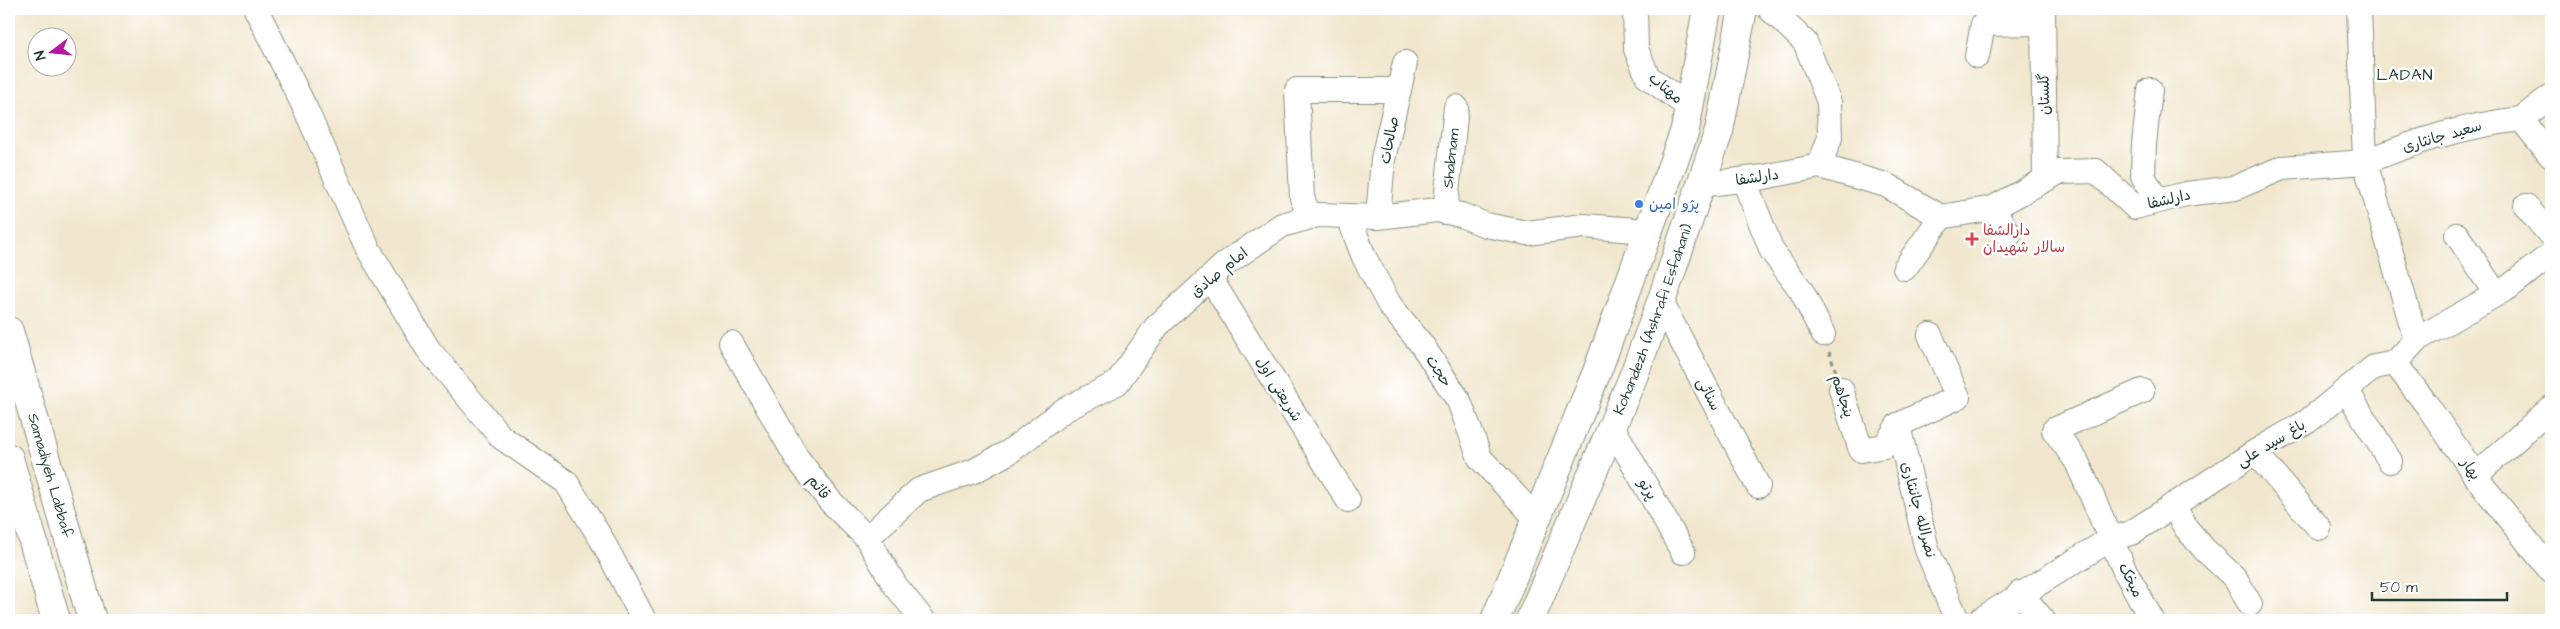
<svg xmlns="http://www.w3.org/2000/svg" width="2560" height="629" viewBox="0 0 2560 629" font-family="'Architects Daughter','Playpen Sans Arabic',sans-serif">
  <style>
    .lines { fill: none; stroke-linecap: round; stroke-linejoin: round }
    .minor-casing { stroke: #889281; stroke-width: 26 }
    .major-casing { stroke: #889281; stroke-width: 30 }
    .path { stroke: #889281; stroke-width: 3; stroke-dasharray: 4 4; stroke-linecap: butt }
    .minor { stroke: #fff; stroke-width: 24 }
    .major { stroke: #fff; stroke-width: 28 }
    .shop-dot { fill: #3f7fe0; stroke: #fff; stroke-width: 2 }
    .health-dot { fill: #e0444e; stroke: #fff; stroke-width: 2 }
    .labels { text-anchor: middle; stroke-width: 5; stroke-linejoin: round; paint-order: stroke }
    .street-label { font-size: 15px; fill: #1f3d34; stroke: #fff }
    .shop-label { font-size: 15px; fill: #366cbe; stroke: #fff; text-anchor: start }
    .health-label { font-size: 15px; fill: #be3a42; stroke: #fff; text-anchor: start }
    .neighbourhood-label { font-size: 16px; letter-spacing: 1px; fill: #1f3d34; stroke: #fff }
  </style>
  <rect width="100%" height="100%" fill="#fff"/>
  <filter id="ink" filterUnits="userSpaceOnUse"><feTurbulence type="fractalNoise" baseFrequency=".02" numOctaves="2"/><feDisplacementMap in="SourceGraphic" scale="10" xChannelSelector="R" yChannelSelector="G"/><feConvolveMatrix kernelMatrix="1 2 1 2 8 2 1 2 1" color-interpolation-filters="sRGB"/></filter>
  <filter id="wash" filterUnits="userSpaceOnUse"><feTurbulence type="fractalNoise" baseFrequency=".0096" numOctaves="4" result="noise"/><feDisplacementMap in="SourceGraphic" scale="20" xChannelSelector="R" yChannelSelector="G"/><feGaussianBlur stdDeviation="1.12" result="paint"/><feColorMatrix in="noise" values="0 0 0 0 0 0 0 0 0 0 0 0 0 0 0 0 0 1.4 0 .05"/><feComposite in="paint" operator="in"/></filter>
  <g filter="url(#wash)">
    <rect width="100%" height="100%" fill="#f1e7ce"/>
  </g>
  <g filter="url(#ink)">
    <g class="lines">
      <g class="minor-casing">
        <g id="minor">
          <path d="M256 9 306 110 367 247 428 349 501 437 566 482 602 540 644 620"/>
          <path d="M1635 9 1636 49 1648 77 1689 107"/>
          <path d="M1770 9 1805 42 1829 102 1830 138 1819 166"/>
          <path d="M2043 9 2045 179"/>
          <path d="M2359 9 2365 162C2419 140 2463 126 2521 119"/>
          <path d="M1977 56 1983 24 2043 23"/>
          <path d="M2150 90 2144 144 2143 176 2157 201"/>
          <path d="M2551 96 2521 119 2551 156"/>
          <path d="M1744 180 1772 251 1801 290 1823 334"/>
          <path d="M1700 185 1764 177 1819 166 1886 185 1941 217 1993 208 2059 172 2096 171 2135 207 2186 194 2235 188 2282 168 2365 162 2416 340"/>
          <path d="M2526 206 2551 236"/>
          <path d="M1993 208 2009 235"/>
          <path id="s1" d="M1445 212 1456 107"/>
          <path d="M1310 217 1302 198 1297 90H1399"/>
          <path d="M1378 217 1383 159 1405 63"/>
          <path d="M1349 218 1364 257 1389 304 1422 345 1459 401 1480 458 1537 519"/>
          <path d="M2457 235 2496 294"/>
          <path d="M1905 268 1941 217"/>
          <path d="M1210 278 1348 500"/>
          <path d="M1661 302 1758 486"/>
          <path d="M731 343 797 458 830 501 867 538 895 585 923 620"/>
          <path d="M2395 363 2427 405 2482 485 2551 571"/>
          <path d="M1841 389 1861 450 1885 446 1898 425 1958 397 1930 335"/>
          <path d="M2142 391 2054 430 2077 462 2124 569 2152 620"/>
          <path d="M2347 391 2390 461"/>
          <path d="M1898 425 1927 550 1957 620"/>
          <path d="M1612 426 1683 552"/>
          <path d="M2255 452 2319 528"/>
          <path d="M2475 476 2551 408"/>
          <path d="M2173 505 2186 528 2205 550 2235 578 2250 604"/>
          <path d="M867 538 919 490 974 471 1009 452 1064 410 1117 383 1157 326 1224 265 1282 225 1318 215 1378 217 1437 210 1461 215 1486 225 1527 233 1584 226 1648 231"/>
          <path d="M2020 593 2043 620"/>
          <path d="M1980 620 2112 538 2131 533 2255 452 2308 421 2374 367 2395 363 2416 340 2509 287 2551 254"/>
        </g>
      </g>
      <g class="major-casing">
        <g id="major">
          <path id="s2" d="M9 331 92 620"/>
          <path d="M9 458 56 620"/>
          <path d="M1495 620 1598 369 1685 130 1707 9"/>
          <path id="s3" d="M1530 620 1633 377 1661 302 1719 131 1743 9"/>
        </g>
      </g>
      <path class="path" d="M1829 352 1836 372"/>
      <use href="#minor" class="minor"/>
      <use href="#major" class="major"/>
    </g>
  </g>
  <circle class="shop-dot" cx="1639" cy="204" r="5"/>
  <path class="health-dot" d="M1969.5 231.5h5v5h5v5h-5v5h-5v-5h-5v-5h5z"/>
  <g class="labels">
    <g class="street-label">
      <text transform="translate(1666 88) rotate(40)" y="5">مهتاب</text>
      <text transform="translate(2044 94) rotate(-91)" y="5">گلستان</text>
      <text transform="translate(2442 136) rotate(-16)" y="5">سعید جانثاری</text>
      <text transform="translate(1389 140) rotate(-79)" y="5">صالحات</text>
      <text dy="5" stroke="none"><textPath href="#s1" startOffset="54">Shabnam</textPath></text>
      <text transform="translate(1757 177) rotate(-9)" y="5">دارلشفا</text>
      <text transform="translate(2169 199) rotate(-13)" y="5">دارلشفا</text>
      <text transform="translate(1219 272) rotate(-39)" y="5">امام صادق</text>
      <text dy="5" stroke="none"><textPath href="#s3" startOffset="325">Kohandezh (Ashrafi Esfahani)</textPath></text>
      <text transform="translate(1439 371) rotate(57)" y="5">حجت</text>
      <text transform="translate(1279 389) rotate(58)" y="5">شریعتی اول</text>
      <text transform="translate(1709 394) rotate(62)" y="5">سنائی</text>
      <text transform="translate(1843 396) rotate(72)" y="5">پنجاهم</text>
      <text transform="translate(2271 443) rotate(-31)" y="5">باغ سید علی</text>
      <text transform="translate(2471 469) rotate(56)" y="5">بهار</text>
      <text dy="5" stroke="none"><textPath href="#s2" startOffset="150">Samadiyeh Labbaf</textPath></text>
      <text transform="translate(819 487) rotate(52)" y="5">قائم</text>
      <text transform="translate(1648 489) rotate(60)" y="5">پرتو</text>
      <text transform="translate(1919 510) rotate(75)" y="5">نصرالله جاننثاری</text>
      <text transform="translate(2131 580) rotate(63)" y="5">میخک</text>
    </g>
    <g class="shop-label">
      <text x="1649" y="209">پژو امین</text>
    </g>
    <g class="health-label">
      <text x="1983" y="235">دارالشفا<tspan x="1983" dy="17">سالار شهیدان</tspan></text>
    </g>
    <g class="neighbourhood-label">
      <text x="2405" y="80">LADAN</text>
    </g>
  </g>
  <rect width="2560" height="629" fill="none" stroke="#fff" stroke-width="30"/>
  <g transform="translate(52 52) rotate(254)"><circle r="24" fill="#ffffff" stroke="#a5b1ae"/>
  <path d="M0-4L9 19L0 12L-9 19Z" fill="#b5179e"/>
  <text y="-8" font-size="14" font-weight="bold" text-anchor="middle" fill="#1f3d34">N</text>
  </g>
  <path d="M2372 592v8h135v-8" fill="none" stroke="#1f3d34" stroke-width="2.5"/>
  <text x="2380" y="592" font-size="15" fill="#1f3d34" stroke="#ffffff" stroke-width="4" paint-order="stroke">50 m</text>
</svg>
